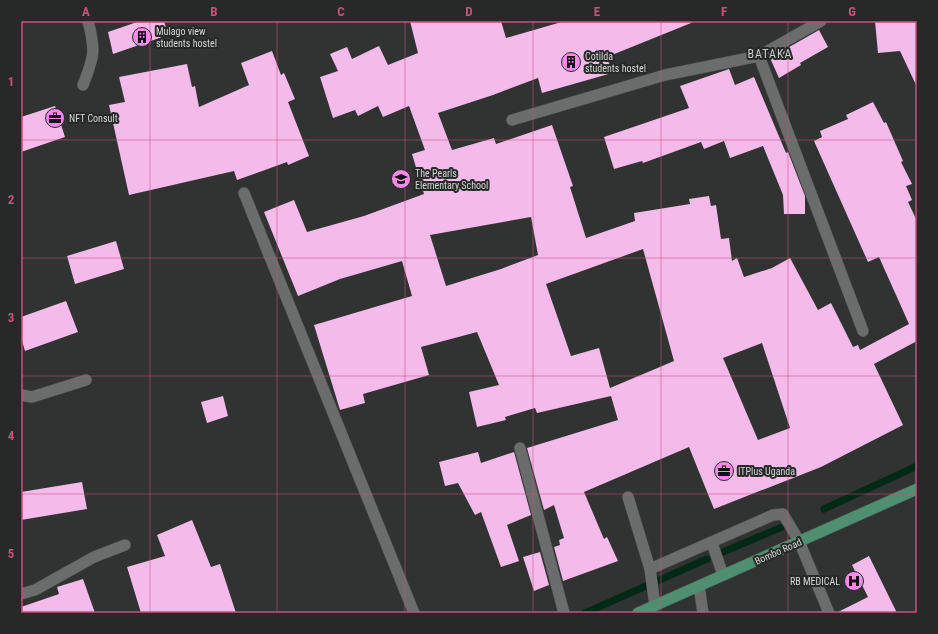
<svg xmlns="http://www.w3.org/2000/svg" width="938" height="634" viewBox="0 0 938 634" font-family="'Roboto Condensed',sans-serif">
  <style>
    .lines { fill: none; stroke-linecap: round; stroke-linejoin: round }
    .stream { stroke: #012918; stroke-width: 7 }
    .building { fill: #f3baea; fill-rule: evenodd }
    .service-casing { stroke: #4d4f4e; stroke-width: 12 }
    .minor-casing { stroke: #4d4f4e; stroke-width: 12 }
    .primary-casing { stroke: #4d4f4e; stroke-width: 12 }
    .service { stroke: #6a6d6b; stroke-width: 11 }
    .minor { stroke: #6a6d6b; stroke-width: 11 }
    .primary { stroke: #4e8f72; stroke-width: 11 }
    .grid { fill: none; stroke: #c85180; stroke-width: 1; stroke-opacity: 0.55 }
    .labels { text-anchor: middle; stroke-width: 4; stroke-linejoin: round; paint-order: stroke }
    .poi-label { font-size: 10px; fill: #d5d7d6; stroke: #262927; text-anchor: start }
    .street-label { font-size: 10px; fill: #d5d7d6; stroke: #262927 }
    .quarter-label { font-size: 12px; letter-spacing: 1px; fill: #c9cdcb; stroke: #262927 }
    .neatline { fill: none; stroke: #c85180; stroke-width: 1.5 }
    .grid-label { font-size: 13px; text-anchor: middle; font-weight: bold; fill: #c85180 }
  </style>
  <rect width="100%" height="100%" fill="#303331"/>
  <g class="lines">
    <path class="stream" d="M824 509 917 466
      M723 552 782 527
      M585 613 707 559"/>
  </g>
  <path class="building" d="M140 21H164L168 35 113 54 108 32Z
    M410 21H501L506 38 565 21H696L607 57 612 73 542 93 538 78 493 95 438 113 452 150 494 138 496 144 552 125 573 186 570 187 586 238 635 221 634 213 690 204 689 199 709 196 711 206 716 205 721 239 729 238 732 261 737 258 744 277 772 268 790 258 818 310 831 303 853 347 858 345 860 350 909 324 879 257 868 262 814 141 822 137 820 131 848 119 846 115 873 102 884 123 886 122 903 161 901 162 912 184 906 186 912 200 908 202 917 221V341L874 364 903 425 821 467 714 509 689 447 584 492 604 539 607 537 618 561 563 581 554 547 560 545 559 540 564 538 554 505 544 510 527 448 618 420 611 396 537 413 535 408 505 417 506 420 477 427 469 392 499 385 477 332 421 347 429 375 363 394 365 403 340 410 314 325 412 296 402 261 340 279 298 296 264 212 294 200 307 232 364 216 424 194 412 154 425 150 409 106 383 117 378 106 358 116 355 110 333 118 320 77 338 71 330 54 347 47 352 59 379 46 388 65 418 53ZM531 217 538 255 501 269 446 286 430 235ZM643 249 674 361 610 388 599 348 571 356 546 284ZM762 343 790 428 758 440 723 358Z
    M875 21H917V87L900 51 878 53Z
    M819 30 828 47 800 63 801 65 779 78 770 58Z
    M272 51 281 75 284 73 295 99 288 102 309 156 288 165 287 162 237 180 234 171 129 195 109 105 125 102 119 77 187 64 192 87 195 86 199 107 249 85 241 63Z
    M729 69 735 85 754 77 786 153 788 152 805 196V214H784L783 195 763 146 730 158 724 141 704 149 701 142 643 163 642 161 614 169 604 137 689 108 680 86Z
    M55 106 65 137 21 152V117Z
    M116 241 124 269 75 284 67 256Z
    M66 301 78 332 25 351 21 337V317Z
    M223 396 228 416 207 423 201 402Z
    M478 452 481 463 514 452 531 515 507 525 519 561 501 567 481 512 475 515 458 483 445 486 439 462Z
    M82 482 87 509 21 520V492Z
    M192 520 211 567 220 564 236 613H141L127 567 165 556 157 535Z
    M540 552 549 585 534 591 523 557Z
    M869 556 897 613H836L868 597 852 565Z
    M83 579 95 613H21V607L59 594 57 587Z"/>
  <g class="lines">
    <g class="service-casing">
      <path id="service" d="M520 448 564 613
        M628 497 650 569
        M712 543 723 575
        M699 586 703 613
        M21 594 35 590 94 557 125 545
        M655 606 650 569 773 515 783 514 799 541 829 613"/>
    </g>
    <g class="minor-casing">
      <path id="minor" d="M759 56 863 331
        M83 85C94 57 96 51 88 21
        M512 120 665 75 759 56 821 21
        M244 193 414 613
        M21 395 32 397 86 380"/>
    </g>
    <g class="primary-casing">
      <path id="primary" d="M638 613 917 489"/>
    </g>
    <use href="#service" class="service"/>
    <use href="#minor" class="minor"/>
    <use href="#primary" class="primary"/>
  </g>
  <path class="grid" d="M150 21V613M277 21V613M405 21V613M533 21V613M661 21V613M788 21V613M21 140H917M21 258H917M21 376H917M21 494H917"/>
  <defs>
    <g id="building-disc" transform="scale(1)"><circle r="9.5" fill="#f888ea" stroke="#262927"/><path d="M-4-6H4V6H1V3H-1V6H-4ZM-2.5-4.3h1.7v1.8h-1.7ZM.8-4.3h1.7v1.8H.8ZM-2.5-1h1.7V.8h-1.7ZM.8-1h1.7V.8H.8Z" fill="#111"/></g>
    <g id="office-disc" transform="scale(1)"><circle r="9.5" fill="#f888ea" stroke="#262927"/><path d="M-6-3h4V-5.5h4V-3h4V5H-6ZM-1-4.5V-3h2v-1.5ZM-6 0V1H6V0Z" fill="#111"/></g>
    <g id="school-disc" transform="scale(1)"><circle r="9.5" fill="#f888ea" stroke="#262927"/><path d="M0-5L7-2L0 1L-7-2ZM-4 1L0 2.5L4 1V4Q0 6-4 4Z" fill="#111"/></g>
    <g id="hospital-disc" transform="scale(1)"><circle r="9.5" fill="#f888ea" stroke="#262927"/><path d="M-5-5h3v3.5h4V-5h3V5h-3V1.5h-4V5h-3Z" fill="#111"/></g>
  </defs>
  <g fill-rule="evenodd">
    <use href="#building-disc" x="142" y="37"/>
    <use href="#building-disc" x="571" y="62"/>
    <use href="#office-disc" x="55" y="118"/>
    <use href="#school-disc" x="401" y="179"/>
    <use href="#office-disc" x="724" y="471"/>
    <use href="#hospital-disc" x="854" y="581"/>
  </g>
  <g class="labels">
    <g class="poi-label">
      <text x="156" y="35">Mulago view<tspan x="156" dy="12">students hostel</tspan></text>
      <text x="585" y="60">Cotilda<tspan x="585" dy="12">students hostel</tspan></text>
      <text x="69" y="122">NFT Consult</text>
      <text x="415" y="177">The Pearls<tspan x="415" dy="12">Elementary School</tspan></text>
      <text x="738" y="475">ITPlus Uganda</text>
      <text x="840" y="585" text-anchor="end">RB MEDICAL</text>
    </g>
    <g class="street-label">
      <text transform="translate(778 551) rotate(-24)" y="4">Bombo Road</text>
    </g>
    <g class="quarter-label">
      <text x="770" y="58">BATAKA</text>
    </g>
  </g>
  <rect width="938" height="634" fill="none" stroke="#262927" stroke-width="44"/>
  <rect x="22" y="22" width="894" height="590" class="neatline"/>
  <g class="grid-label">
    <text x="86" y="16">A</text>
    <text x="214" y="16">B</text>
    <text x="341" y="16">C</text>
    <text x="469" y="16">D</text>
    <text x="597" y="16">E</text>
    <text x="724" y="16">F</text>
    <text x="852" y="16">G</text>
    <text x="11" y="86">1</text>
    <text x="11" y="204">2</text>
    <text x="11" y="322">3</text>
    <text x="11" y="440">4</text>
    <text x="11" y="558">5</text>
  </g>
</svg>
